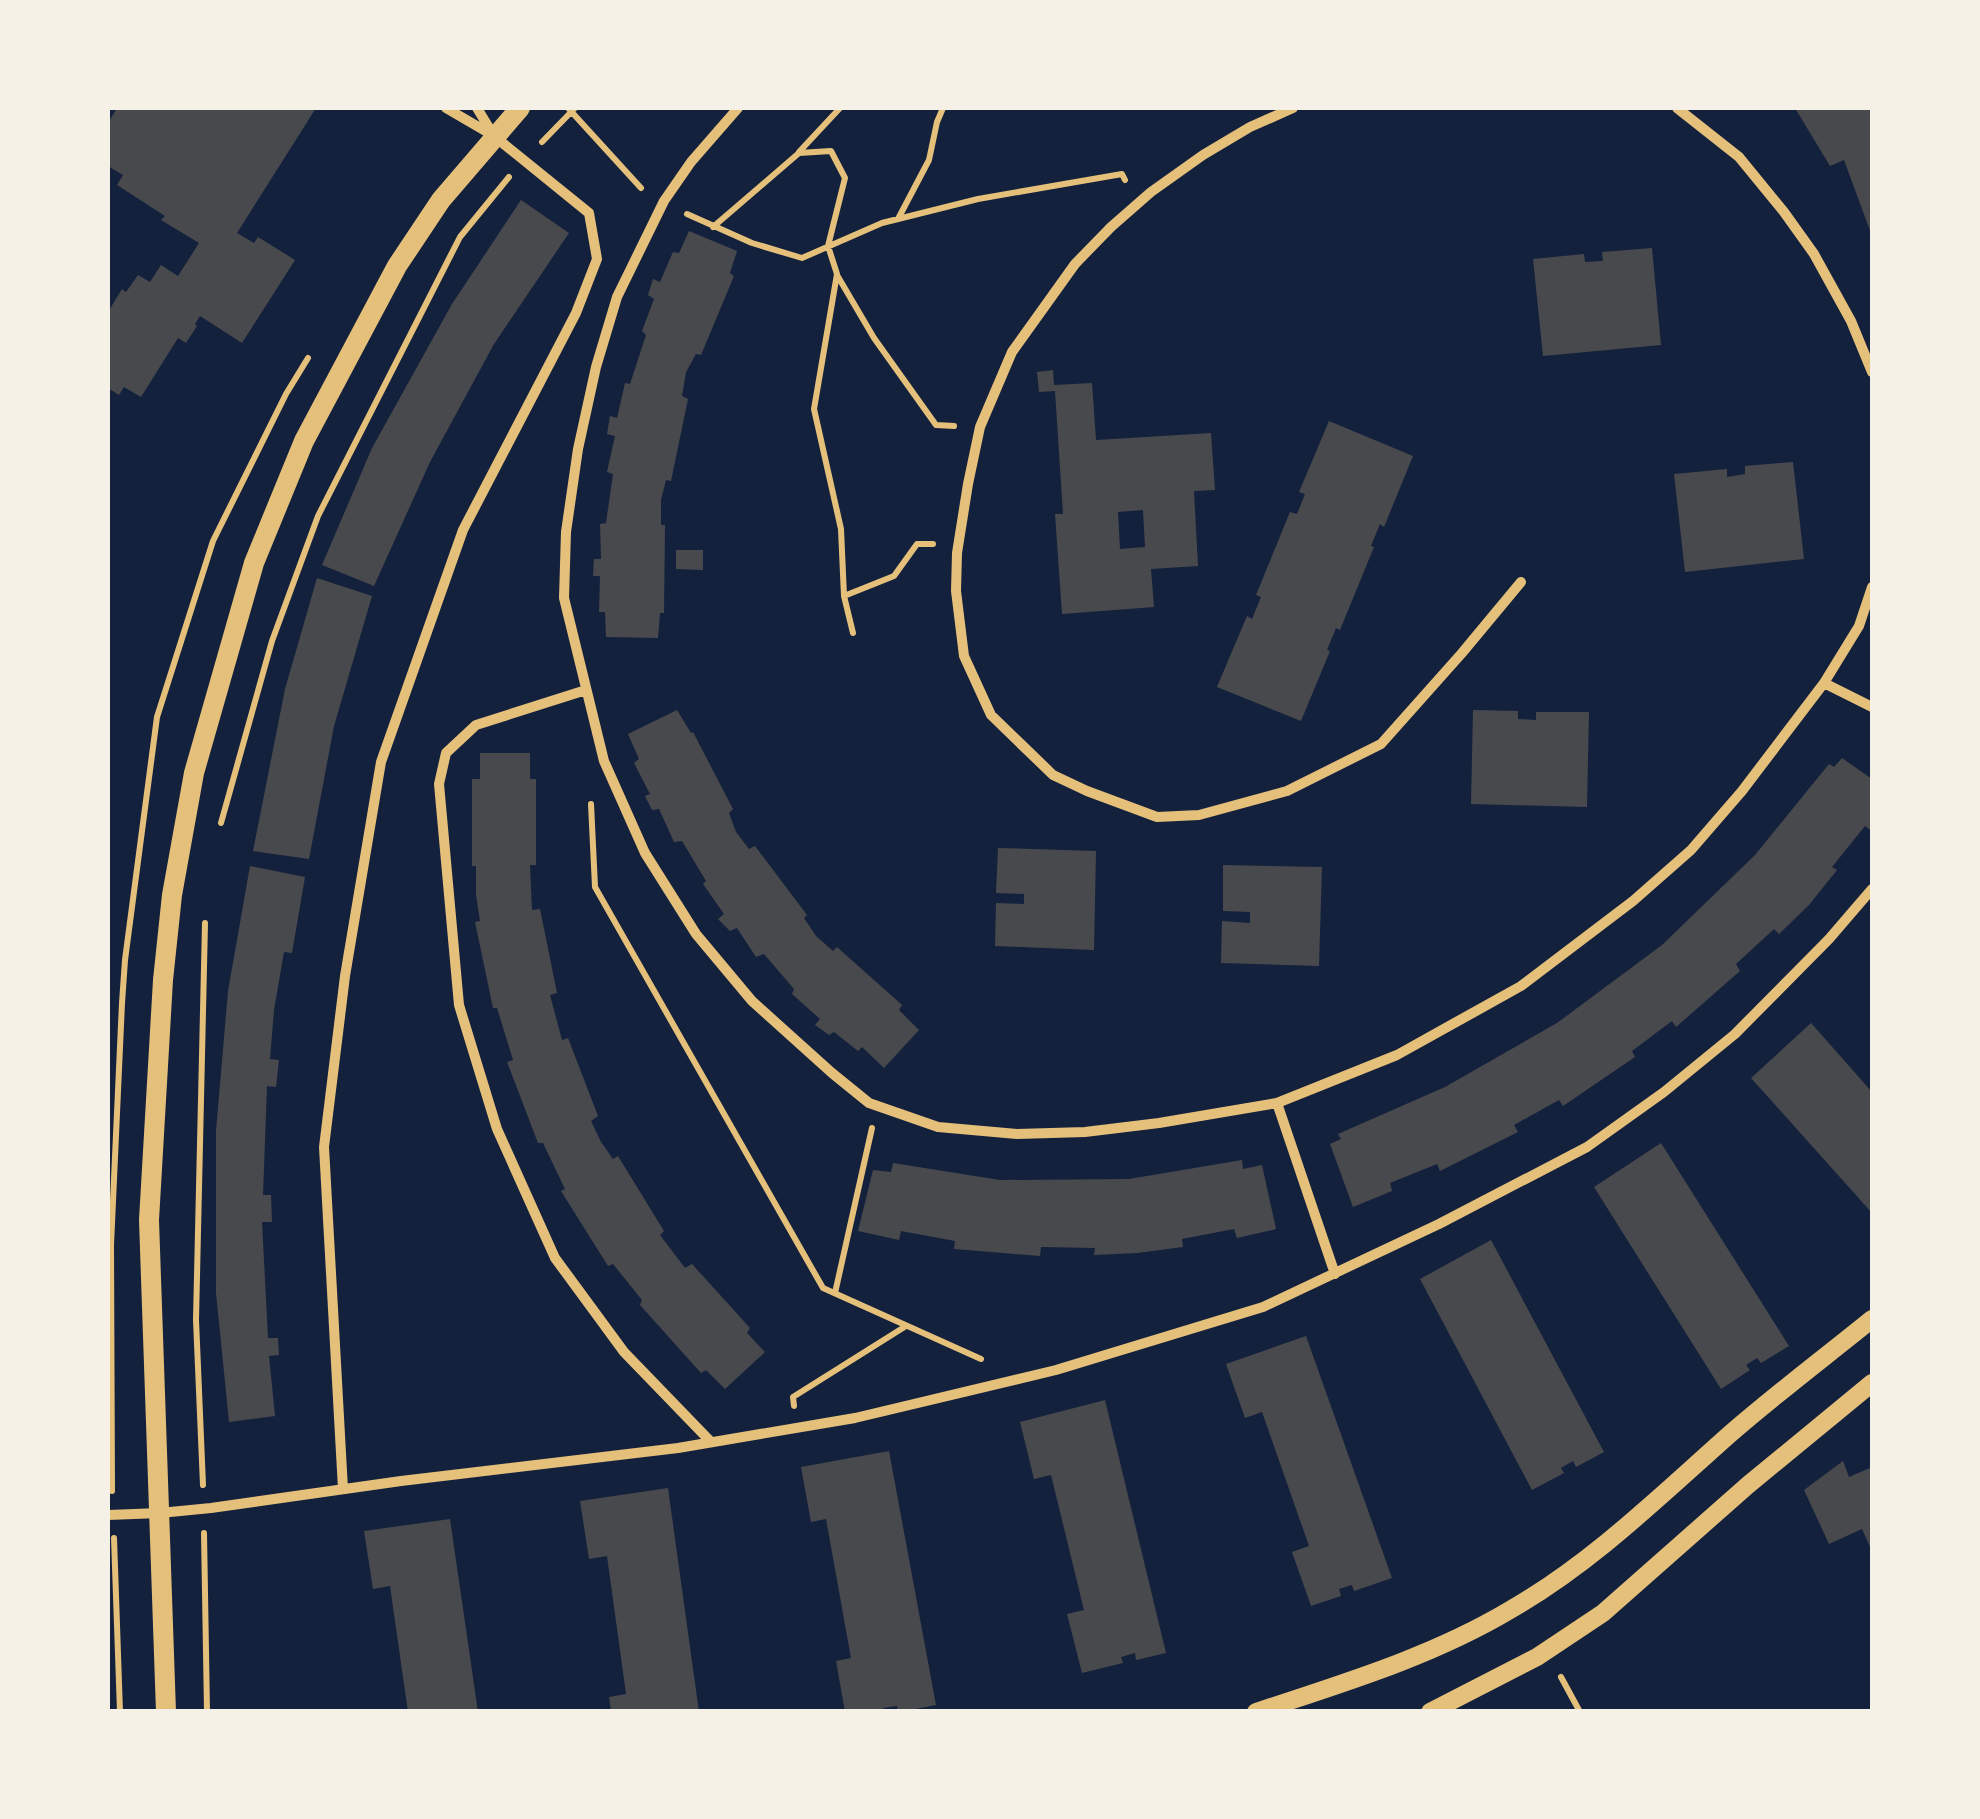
<svg xmlns="http://www.w3.org/2000/svg" width="1980" height="1819" viewBox="0 0 1980 1819" font-family="Montserrat,sans-serif">
  <style>
    .building { fill: #48494c; fill-rule: evenodd }
    .lines { fill: none; stroke-linecap: round; stroke-linejoin: round }
    .path { stroke: #e5c07b; stroke-width: 6 }
    .minor { stroke: #e5c07b; stroke-width: 10 }
    .tertiary { stroke: #e5c07b; stroke-width: 18 }
    .secondary { stroke: #e5c07b; stroke-width: 20 }
  </style>
  <rect width="100%" height="100%" fill="#14213d"/>
  <path class="building" d="M117 108H316L237 233 254 243 258 237 295 260 242 343 200 316 195 324 197 326 186 343 178 338 141 397 124 387 119 395 108 388V312L122 289 126 292 138 275 150 282 161 265 178 276 199 243 161 220 165 216 117 185 123 175 108 166V123Z
    M1795 108H1872V236L1844 160 1830 166Z
    M521 200 569 233 494 344 430 462 374 586 322 565 372 448 452 304Z
    M689 231 737 251 730 273 734 276 701 355 696 354 686 372 682 396 688 399 671 481 666 480 661 500V525H665L664 613H660L658 638 606 637 605 612H599L600 576H593L594 559H601L600 524 606 523 613 474 607 472 615 436 607 434 610 416 617 418 625 383 630 384 646 335 642 331 654 299 648 295 653 279 660 282 673 252 679 253Z
    M1652 248 1661 345 1543 356 1533 259 1584 254 1585 262 1603 261 1602 252Z
    M1053 370 1054 385 1092 383 1096 440 1211 433 1215 490 1194 491 1198 566 1151 569 1154 607 1062 614 1055 514H1063L1055 391 1039 392 1037 372ZM1143 510 1145 547 1120 549 1118 512Z
    M1329 421 1413 456 1384 527 1380 524 1371 546 1374 547 1340 630 1336 628 1327 650 1330 651 1301 721 1217 687 1247 616 1252 619 1261 597 1256 595 1290 512 1297 514 1305 494 1299 492Z
    M1793 462 1804 559 1685 572 1674 474 1727 469V477L1745 474V466Z
    M676 550H703V570L676 569Z
    M317 578 372 596 334 726 309 859 253 851 285 689Z
    M677 710 691 733 693 732 733 809 729 813 736 832 749 849 755 846 807 915 804 918 816 936 833 951 837 947 902 1005 899 1010 919 1030 884 1068 862 1047 858 1051 834 1032 829 1035 815 1025 820 1019 792 994 794 989 764 954 756 957 737 928 730 931 718 919 724 914 703 884 706 881 682 841 674 842 659 809 652 810 645 796 650 794 634 763 639 759 628 734Z
    M1473 710 1518 711V719L1536 720V712H1589L1587 807 1471 804Z
    M480 753H530V779H536V865H530L532 910 540 909 557 993 550 995 562 1040 568 1038 598 1116 591 1121 601 1142 613 1159 618 1156 664 1231 660 1235 685 1268 692 1264 750 1328 747 1333 765 1352 725 1389 706 1370 701 1373 640 1305 642 1300 613 1264 608 1266 561 1191 565 1189 543 1143H538L507 1062 513 1060 497 1008H493L475 922 480 921 476 895V866H472V779H480Z
    M1842 758 1872 779V831L1865 826 1832 867 1837 870 1809 905 1779 934 1774 929 1736 964 1740 971 1676 1027 1672 1021 1632 1051 1635 1057 1563 1106 1559 1100 1514 1125 1518 1132 1440 1171 1437 1164 1390 1183 1392 1191 1353 1207 1330 1144 1341 1139 1338 1134 1445 1087 1557 1023 1662 945 1755 855 1829 764 1834 767Z
    M998 848 1096 851 1094 950 995 946 996 903 1024 904V894L996 893Z
    M1223 865 1322 867 1319 966 1221 963 1222 921 1250 923V912L1223 911Z
    M250 866 305 877 292 953 284 952 274 1010 270 1059 279 1060 276 1087 267 1086 263 1195H271L272 1222H262L268 1338H278L279 1355 269 1356 275 1416 229 1422 216 1293V1131L228 991Z
    M1811 1023 1872 1092V1213L1751 1078Z
    M1661 1143 1789 1346 1761 1363 1757 1358 1746 1365 1750 1370 1721 1389 1594 1187Z
    M1242 1160 1243 1169 1262 1165 1276 1229 1237 1238 1234 1229 1182 1239 1183 1247 1137 1253 1094 1255 1095 1248 1041 1247 1040 1256 954 1249 955 1241 901 1231 899 1240 858 1231 873 1170 891 1172 893 1163 1000 1180 1129 1179Z
    M1491 1240 1604 1452 1576 1467 1573 1461 1561 1468 1564 1473 1532 1490 1420 1279Z
    M1306 1336 1392 1578 1354 1591 1352 1585 1339 1589 1341 1596 1311 1606 1292 1552 1309 1546 1262 1412 1245 1418 1226 1364Z
    M1105 1400 1166 1653 1136 1660 1135 1653 1121 1657 1123 1663 1082 1673 1067 1614 1084 1610 1051 1475 1034 1479 1020 1422Z
    M889 1451 936 1705 900 1712H898L897 1706 883 1708 884 1712H845L836 1661 851 1658 826 1519 811 1522 801 1467Z
    M1843 1461 1849 1477 1872 1467V1551L1862 1529 1829 1544 1804 1490Z
    M668 1488 699 1712H611L609 1697 626 1694 607 1556 589 1559 580 1501Z
    M450 1519 478 1712H408L390 1586 373 1589 364 1531Z"/>
  <g class="lines">
    <path class="path" d="M568 108 641 188
      M542 142 575 108
      M799 152 840 108
      M687 214 752 243 802 258 882 223 978 199 1122 174 1125 180
      M898 219 929 160 937 122 943 108
      M713 227 799 153 831 151 845 178 828 246 837 274 814 409 841 529 844 596
      M837 275 874 338 936 425 954 426
      M853 633 844 596 894 576 917 544H933
      M591 804 595 887 823 1288 981 1359
      M221 823 272 641 318 516 460 237 509 177
      M835 1293 872 1128
      M794 1406 793 1397 906 1326
      M203 1485 196 1320 205 923
      M112 1491 111 1245 122 1003 125 960 157 717 213 541 286 394 308 358
      M204 1533 207 1712
      M114 1538 120 1712
      M1561 1677 1580 1712"/>
    <path class="minor" d="M477 108 494 136
      M738 108 691 162 664 201 617 297 596 367 578 449 566 532 564 598 604 761 645 853 696 934 752 1001 832 1073 869 1103 938 1127 1017 1134 1085 1132 1159 1123 1277 1103 1397 1055 1521 986 1633 901 1691 850 1742 791 1824 683 1859 626 1872 587
      M1293 108 1250 127 1203 155 1151 192 1111 227 1075 264 1012 352 980 427 968 484 957 553 956 591 964 656 991 715 1053 775 1087 791 1157 817 1199 815 1287 791 1381 744 1462 653 1521 582
      M1677 108 1739 157 1784 212 1814 254 1851 321 1872 372
      M1824 683 1872 707
      M586 690 476 725 446 753 439 784 459 1005 497 1129 555 1258 624 1352 711 1442
      M1277 1103 1335 1274
      M343 1489 324 1147 345 976 381 762 463 530 576 313 597 259 589 213 494 136 446 108
      M108 1515 160 1513 211 1508 401 1481 678 1448 855 1418 1056 1370 1263 1307 1439 1224 1587 1147 1664 1092 1735 1034 1829 939 1872 889"/>
    <path class="tertiary" d="M1256 1712C1343 1683 1431 1657 1510 1610 1592 1563 1660 1496 1730 1434 1776 1394 1825 1357 1872 1319
      M1430 1712 1537 1657 1603 1613 1748 1485 1872 1383"/>
    <path class="secondary" d="M166 1712 149 1220 163 980 172 895 194 773 254 563 304 441 397 266 441 200 520 108"/>
  </g>
  <rect width="1980" height="1819" fill="none" stroke="#f6f1e7" stroke-width="220"/>
</svg>
